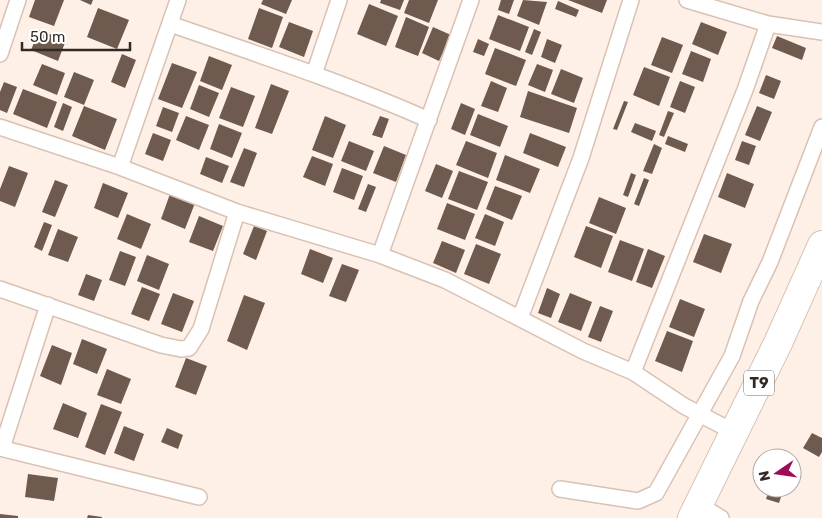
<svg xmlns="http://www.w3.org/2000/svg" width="822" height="518" viewBox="0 0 822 518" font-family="Rubik,sans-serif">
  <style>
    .building { fill: #6e5a4e }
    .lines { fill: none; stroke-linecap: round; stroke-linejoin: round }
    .street-casing { stroke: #d8c2b4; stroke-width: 18 }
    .highway-casing { stroke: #d8c2b4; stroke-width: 30 }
    .street { stroke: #fff; stroke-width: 15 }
    .highway { stroke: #fff; stroke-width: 28 }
    .labels { text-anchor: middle; stroke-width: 5; stroke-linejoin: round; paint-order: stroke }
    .shield { fill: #fff; stroke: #706a66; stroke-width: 1 }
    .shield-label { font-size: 15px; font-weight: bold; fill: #332a25 }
  </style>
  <rect width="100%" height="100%" fill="#fef0e7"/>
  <path class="building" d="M35 0H64L54 26 29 17Z
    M80 0H93L91 5Z
    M263 0H292L286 14 261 4Z
    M381 0H404L400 10 380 3Z
    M409 0H438L429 23 404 13Z
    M501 0H514L509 14 498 10Z
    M523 0 547 2 539 25 517 16Z
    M568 0H607L602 13Z
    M558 1 579 10 576 17 555 9Z
    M369 4 398 16 386 46 357 34Z
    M98 8 129 20 117 49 87 37Z
    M259 8 283 17 272 48 248 39Z
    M498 15 529 27 520 51 489 39Z
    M406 17 429 27 418 56 395 47Z
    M289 22 313 31 304 57 279 47Z
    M701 22 727 32 718 55 692 44Z
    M433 27 451 35 439 61 422 53Z
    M534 29 541 32 532 55 525 52Z
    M39 30 66 40 58 61 31 50Z
    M777 36 806 48 802 60 772 48Z
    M662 37 683 45 672 73 651 65Z
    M478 39 489 44 484 56 473 52Z
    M547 39 562 45 555 63 541 57Z
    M495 48 526 60 516 86 485 74Z
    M691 51 711 59 703 82 682 74Z
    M122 54 136 60 125 88 111 82Z
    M209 56 232 65 222 90 200 81Z
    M172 63 197 72 182 108 158 99Z
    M42 64 65 73 57 95 33 85Z
    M537 64 553 70 545 92 528 85Z
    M644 67 670 77 659 106 633 95Z
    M561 69 583 78 574 103 551 94Z
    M74 72 94 80 84 105 64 97Z
    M766 75 781 81 774 99 759 93Z
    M491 81 507 88 498 112 481 106Z
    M680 81 695 87 685 113 670 107Z
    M4 82 17 87 7 113 0 110V92Z
    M271 84 289 91 272 134 255 128Z
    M199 85 219 93 209 117 190 109Z
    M231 87 255 96 243 127 219 118Z
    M23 89 57 102 47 128 13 114Z
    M528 91 577 108 569 133 520 117Z
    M624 101 628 102 617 130 613 129Z
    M63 103 72 107 63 131 54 127Z
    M461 103 475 109 465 135 451 129Z
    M84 106 117 119 105 150 72 136Z
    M757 106 772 112 760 141 745 135Z
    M163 107 179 113 172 132 156 126Z
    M668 111 674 113 664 137 659 135Z
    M478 114 508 126 500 147 470 135Z
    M186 116 209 125 199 150 176 140Z
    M325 116 346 125 333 158 312 150Z
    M380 116 389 119 382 138 372 135Z
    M635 123 656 131 652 141 631 132Z
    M219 124 242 133 232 158 210 149Z
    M153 133 171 140 163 161 145 154Z
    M530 133 566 147 558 167 523 153Z
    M668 136 688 144 685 152 665 144Z
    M349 141 374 151 366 171 341 161Z
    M466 141 497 153 488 178 456 165Z
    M742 141 756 146 749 165 735 160Z
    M654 144 662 148 652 174 643 171Z
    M384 146 406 155 396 182 373 173Z
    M244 148 257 153 244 187 230 182Z
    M505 155 540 169 530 193 496 180Z
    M312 156 333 164 325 186 303 177Z
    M206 157 229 166 222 183 200 174Z
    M436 164 453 171 442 198 425 191Z
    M9 166 28 173 15 207 0 201V189Z
    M342 168 363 176 354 200 333 192Z
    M459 171 488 182 477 210 448 199Z
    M631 173 636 175 628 197 623 195Z
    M727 173 754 184 745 208 718 197Z
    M644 178 649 180 639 206 634 204Z
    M55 180 68 185 55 217 42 212Z
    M103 183 128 193 118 218 94 208Z
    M368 184 376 187 366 212 358 209Z
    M495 186 522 196 512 220 486 209Z
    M170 194 195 203 185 229 161 219Z
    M599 197 626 208 616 234 589 223Z
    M447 203 475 214 465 240 437 229Z
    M127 214 151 224 141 249 117 239Z
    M485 214 504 222 495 246 475 238Z
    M199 216 223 226 213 251 189 242Z
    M44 222 52 225 42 251 34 247Z
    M254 226 267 231 256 260 243 254Z
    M586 226 613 236 601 268 574 257Z
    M58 229 78 237 68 262 48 255Z
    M704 234 732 244 721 273 693 262Z
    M620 240 644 249 632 281 608 272Z
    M442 241 465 250 456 273 433 263Z
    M476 244 501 254 489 284 464 274Z
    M310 249 333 258 323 283 301 274Z
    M648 249 665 256 652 288 636 282Z
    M120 251 136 257 125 286 109 280Z
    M147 255 169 264 159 290 137 281Z
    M342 264 359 270 346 302 329 296Z
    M86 274 102 280 94 301 78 295Z
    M142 287 160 294 149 321 131 314Z
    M547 288 560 294 551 318 538 313Z
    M173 293 194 301 182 332 161 324Z
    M570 293 592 302 581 331 558 322Z
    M244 295 265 303 247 350 227 341Z
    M680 299 705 309 694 337 669 327Z
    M600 306 613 311 601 342 588 337Z
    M667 331 693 341 682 372 655 361Z
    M82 339 107 349 97 374 73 364Z
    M52 345 72 353 61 385 40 376Z
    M186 358 207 366 196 395 175 387Z
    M107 369 131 379 121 404 97 395Z
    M63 403 87 413 78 438 53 429Z
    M101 404 122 412 105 455 85 447Z
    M124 426 144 434 134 461 114 453Z
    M167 428 183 435 178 449 161 442Z
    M812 433 822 438V452L819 457 803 448Z
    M28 474 58 478 54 501 25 497Z
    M770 488H784L779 503 766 499Z
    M0 514 18 516V518H0Z
    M88 515 102 517V518H87Z"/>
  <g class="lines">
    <g class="street-casing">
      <path id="street" d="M687 0 768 24 822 32
        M170 24C257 54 345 83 429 120
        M0 54 18 0
        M314 74 339 0
        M0 127 120 167 237 212 380 255 445 280 583 351 633 372 684 406 734 432
        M120 167 178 0
        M380 255 471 0
        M0 289 161 345 181 349 189 348 201 329 237 212
        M520 318 581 158 631 0
        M633 372 745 90 768 24
        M0 448 199 497
        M2 448 48 305
        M560 489 638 501 656 493 732 356 751 301 770 262 822 127
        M698 504 721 518"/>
    </g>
    <g class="highway-casing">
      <path id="highway" d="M692 518 778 343 822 245"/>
    </g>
    <use href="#street" class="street"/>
    <use href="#highway" class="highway"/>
  </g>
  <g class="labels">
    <rect class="shield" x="744" y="370.5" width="30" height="25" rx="4"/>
    <g class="shield-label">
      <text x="759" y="388">T9</text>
    </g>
  </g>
  <g transform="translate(777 473) rotate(257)"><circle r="24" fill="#ffffff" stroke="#adaaa8"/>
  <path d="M0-4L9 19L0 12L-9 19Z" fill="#9e0c57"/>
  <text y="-8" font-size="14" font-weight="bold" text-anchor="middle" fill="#332a25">N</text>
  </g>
  <path d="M22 42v8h108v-8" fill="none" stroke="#332a25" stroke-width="2.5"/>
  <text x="30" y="42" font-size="15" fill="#332a25" stroke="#ffffff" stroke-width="4" paint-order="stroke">50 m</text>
</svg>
